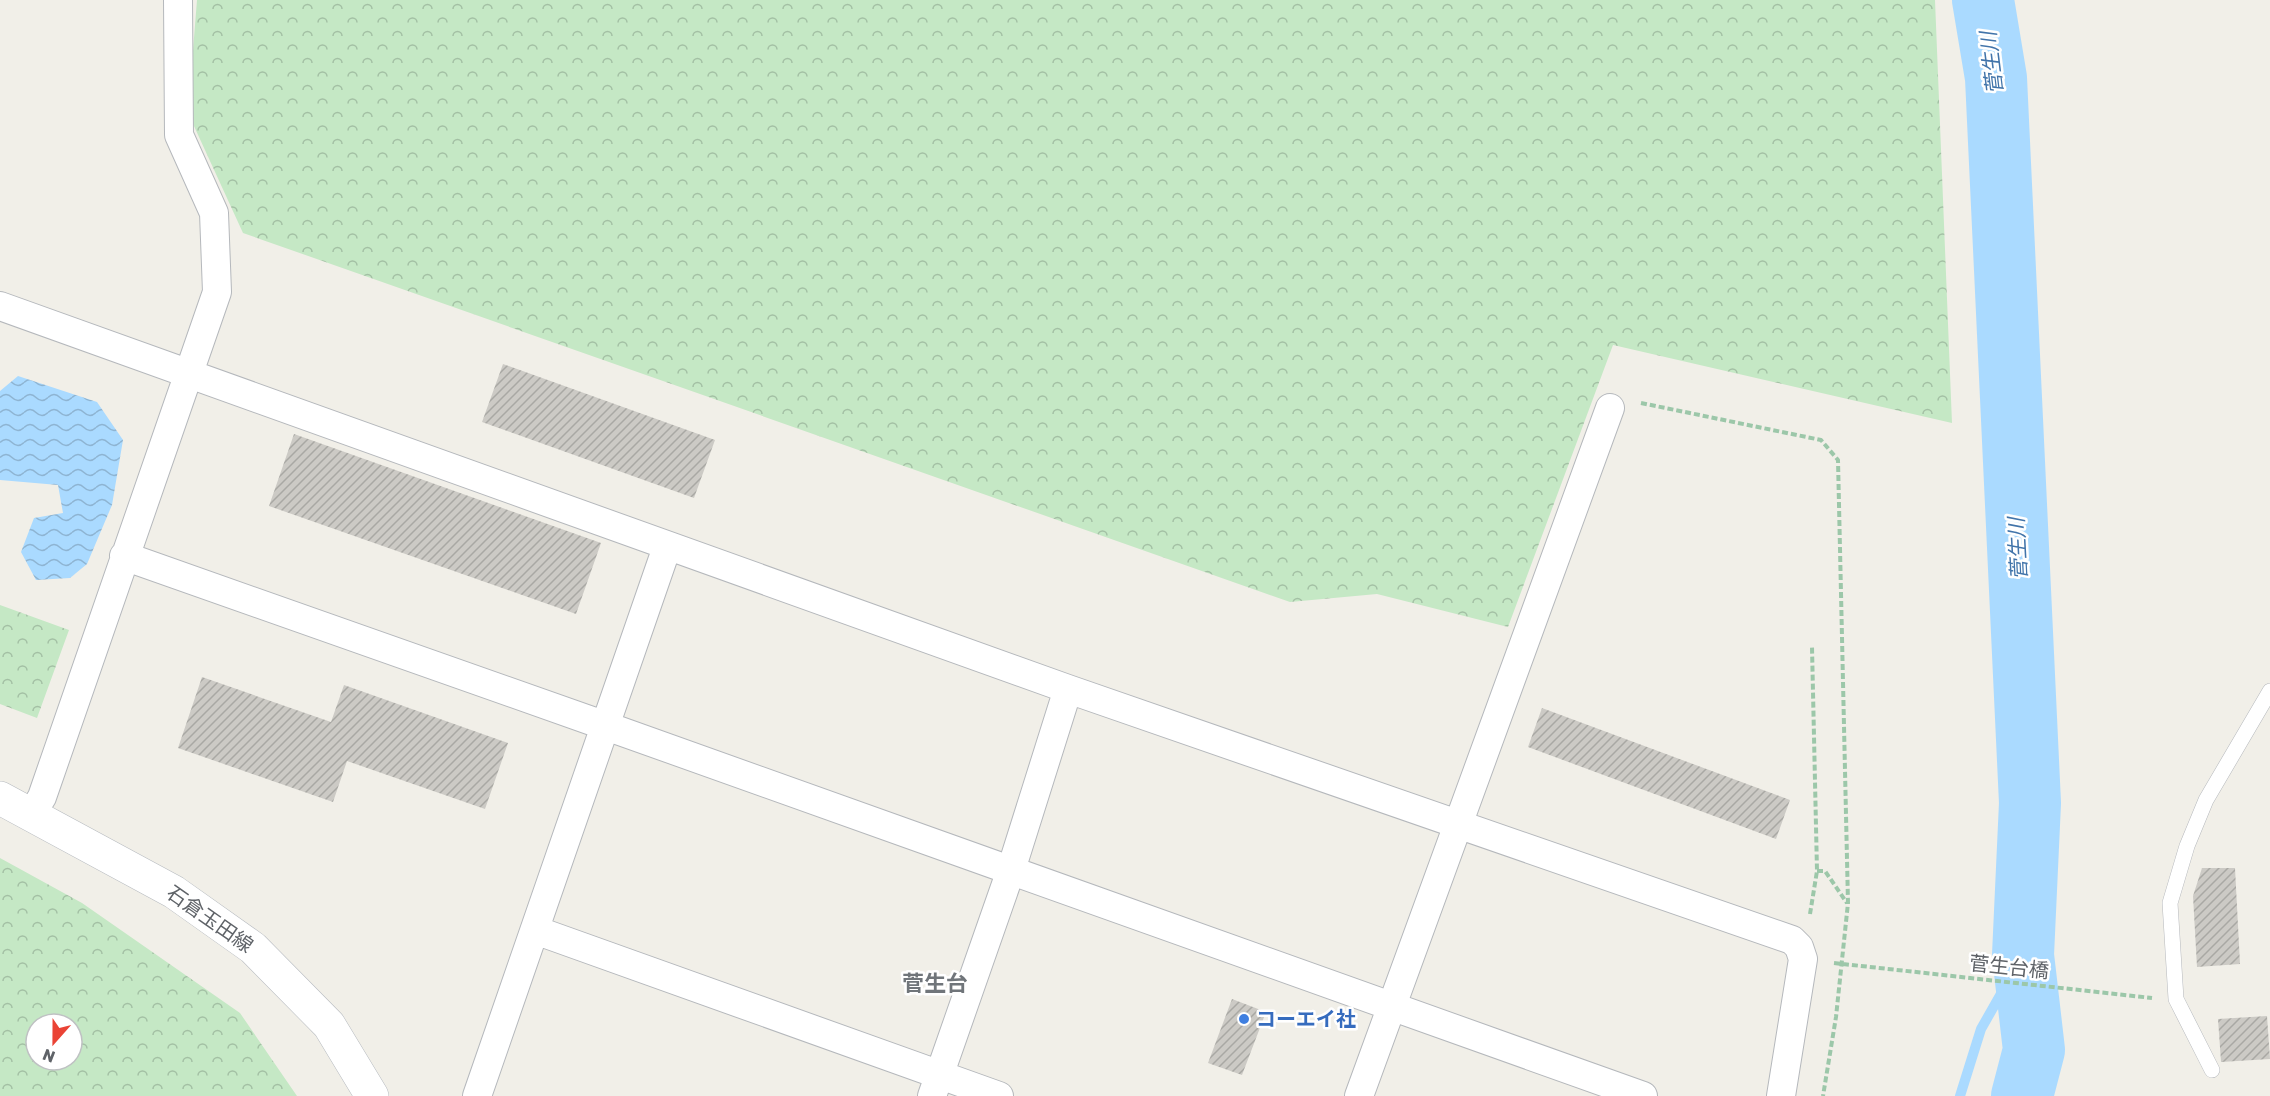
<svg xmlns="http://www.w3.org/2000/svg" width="2270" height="1096" viewBox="0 0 2270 1096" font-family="Rubik,'Noto Sans JP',sans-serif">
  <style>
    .forest { fill: url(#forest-crowns); fill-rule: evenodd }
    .water { fill: url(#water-waves) }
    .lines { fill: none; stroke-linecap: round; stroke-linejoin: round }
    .stream { stroke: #aadaff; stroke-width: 10 }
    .river { stroke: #aadaff; stroke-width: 62 }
    .building { fill: url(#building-hatch) }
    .lane-casing { stroke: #b5b8bc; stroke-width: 16 }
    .street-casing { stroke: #b5b8bc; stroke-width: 30 }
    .secondary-casing { stroke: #b6babf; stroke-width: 34 }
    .path { stroke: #9cc7a9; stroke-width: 4; stroke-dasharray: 6 3; stroke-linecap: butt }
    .lane { stroke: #fff; stroke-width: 15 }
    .street { stroke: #fff; stroke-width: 28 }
    .secondary { stroke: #fff; stroke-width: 33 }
    .shop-dot { fill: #3f7fe0; stroke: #fff; stroke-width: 2 }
    .labels { text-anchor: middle; stroke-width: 5; stroke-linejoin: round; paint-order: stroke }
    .street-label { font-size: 20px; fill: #5f6368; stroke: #fff }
    .shop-label { font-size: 20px; font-weight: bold; fill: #366cbe; stroke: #fff; text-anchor: start }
    .water-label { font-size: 21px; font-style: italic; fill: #4174aa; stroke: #fff }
    .quarter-label { font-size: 22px; font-weight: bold; fill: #70757a; stroke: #fff }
  </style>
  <defs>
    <pattern id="forest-crowns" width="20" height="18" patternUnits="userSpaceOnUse" patternTransform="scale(1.5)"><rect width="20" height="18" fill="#c5e8c5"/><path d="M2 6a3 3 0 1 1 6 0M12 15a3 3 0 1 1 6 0" fill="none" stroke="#a3c0a4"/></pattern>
    <pattern id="water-waves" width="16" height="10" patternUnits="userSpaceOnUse" patternTransform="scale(1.5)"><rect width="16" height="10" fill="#aadaff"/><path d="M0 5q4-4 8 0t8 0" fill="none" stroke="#8eb4d2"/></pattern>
    <pattern id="building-hatch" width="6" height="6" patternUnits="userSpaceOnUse" patternTransform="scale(1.5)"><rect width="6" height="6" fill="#cccac5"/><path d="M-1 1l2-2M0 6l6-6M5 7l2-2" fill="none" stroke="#a9a8a4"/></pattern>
  </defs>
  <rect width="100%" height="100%" fill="#f1efe8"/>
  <path class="forest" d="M197 0H1935L1952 423 1613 345 1508 627 1377 594 1290 602 243 233 188 113Z
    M0 605 69 630 37 718 0 704Z
    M0 858 82 903 240 1013 297 1096H0ZM36 1024H72V1060H36Z"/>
  <path class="water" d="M18 376 97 402 123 440 112 505 87 564 70 578 36 580 21 552 34 518 63 513 58 485 0 480V391Z"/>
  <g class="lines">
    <path class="stream" d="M1960 1096 1981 1029 2023 955"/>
    <path class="river" d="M1983 0 1996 78 2030 803 2023 955 2034 1050 2022 1096"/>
  </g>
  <path class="building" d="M503 364 715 440 694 498 482 422Z
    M294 434 601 543 576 614 269 506Z
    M202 677 331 722 344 685 508 743 485 809 347 761 333 802 178 748Z
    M1542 708 1790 800 1776 839 1528 747Z
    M2202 868H2235L2240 964 2197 967 2193 896Z
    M1232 999 1266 1012 1242 1075 1208 1063Z
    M2267 1016 2270 1059 2221 1062 2218 1019Z"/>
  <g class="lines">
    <g class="lane-casing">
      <path id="lane" d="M2212 1070 2176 999 2170 903 2187 846 2206 800 2270 691"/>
    </g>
    <g class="street-casing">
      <path id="street" d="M0 306 1068 689 1792 940 1799 947 1803 959 1781 1096
        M124 556 606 726 1643 1096
        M31 815 42 797 217 292 214 213 179 135 178 0
        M535 930 999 1096
        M477 1096 667 547
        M932 1096 1011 870 1068 689
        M1359 1096 1610 408"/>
    </g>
    <g class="secondary-casing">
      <path id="secondary" d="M0 798 174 892 253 948 329 1025 372 1096"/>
    </g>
    <path class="path" d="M1641 403 1821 440 1838 460 1848 903 1836 1017 1823 1096
      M1817 871H1825L1847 903
      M1810 914 1817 871 1812 647
      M1834 963 2152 998"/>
    <use href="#lane" class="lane"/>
    <use href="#street" class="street"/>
    <use href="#secondary" class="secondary"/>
  </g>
  <circle class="shop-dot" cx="1244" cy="1019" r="6"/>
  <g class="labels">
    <g class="street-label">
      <text transform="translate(210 919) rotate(35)" y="7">石倉玉田線</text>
      <text transform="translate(2009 967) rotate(6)" y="7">菅生台橋</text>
    </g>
    <g class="shop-label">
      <text x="1256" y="1026">コーエイ社</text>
    </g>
    <g class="water-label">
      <text transform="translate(1992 63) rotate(-97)" y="7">菅生川</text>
      <text transform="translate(2018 549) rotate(-93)" y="7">菅生川</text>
    </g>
    <g class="quarter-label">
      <text x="935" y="991">菅生台</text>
    </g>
  </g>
  <g transform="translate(54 1042) rotate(201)"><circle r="28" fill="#ffffff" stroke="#bfc1c3" stroke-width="1.5"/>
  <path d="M0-4.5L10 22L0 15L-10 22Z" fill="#ea4335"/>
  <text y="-9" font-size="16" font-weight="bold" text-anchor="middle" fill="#5f6368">N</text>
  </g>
</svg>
